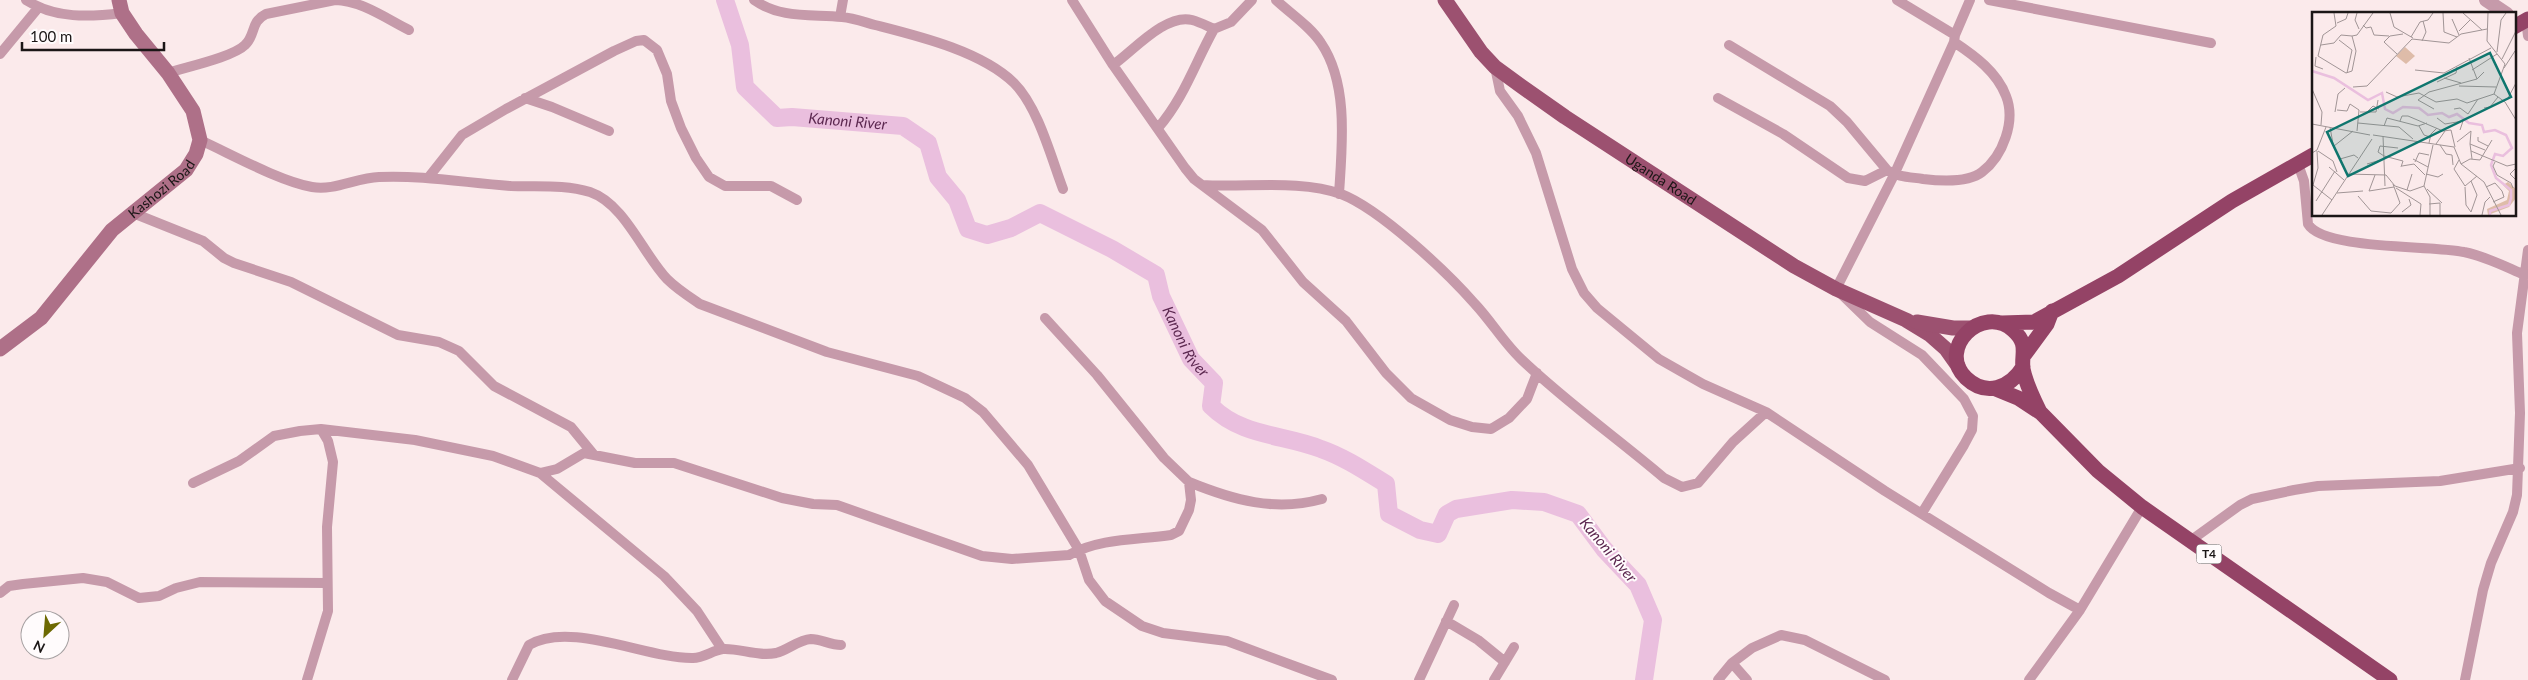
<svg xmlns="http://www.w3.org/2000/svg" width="2528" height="680" viewBox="0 0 2528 680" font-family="Lato,sans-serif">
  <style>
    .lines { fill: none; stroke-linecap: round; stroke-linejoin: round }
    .river { stroke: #eabfde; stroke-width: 18 }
    .minor { stroke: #c69aaa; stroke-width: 10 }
    .tertiary { stroke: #c69aaa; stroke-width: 14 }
    .secondary { stroke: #ae7088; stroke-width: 15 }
    .primary { stroke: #9c5170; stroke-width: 15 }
    .trunk { stroke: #944366; stroke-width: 15 }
    .labels { text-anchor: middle; stroke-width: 4; stroke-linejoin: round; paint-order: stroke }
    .shield { fill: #fffbfc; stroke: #5f5b5b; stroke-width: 1 }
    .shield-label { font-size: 12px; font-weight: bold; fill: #1b1616 }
    .street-label { font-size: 14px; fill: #1b1616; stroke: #fffbfc }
    .water-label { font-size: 15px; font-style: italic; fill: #5c2850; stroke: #fffbfc }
    .inset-river { fill: none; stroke: #eabfde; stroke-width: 2.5 }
    .inset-road { fill: none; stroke: #a19596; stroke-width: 1 }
    .view { fill: #0f766e; fill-opacity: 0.15; stroke: #0f766e; stroke-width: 2.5 }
    .inset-edge { fill: none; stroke: #1b1616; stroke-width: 2.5 }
  </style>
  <rect width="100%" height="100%" fill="#fbeaeb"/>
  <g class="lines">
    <path class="river" id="s1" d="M725 0 740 45 745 87 777 118 792 117 903 126 928 143 938 177 957 200 968 229 987 235 1011 228 1040 213 1112 249 1156 275 1161 296 1191 359 1214 383 1211 406C1242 437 1283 434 1321 449 1344 457 1365 471 1386 484L1389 514 1420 530 1438 534 1447 514 1456 509 1512 500 1544 502 1578 514 1604 549 1638 585 1653 620 1644 680"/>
    <path class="minor" d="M26 0C55 19 90 17 122 13
      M754 0C781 19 811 14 842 17 853 18 864 22 875 25 918 36 981 51 1014 83 1038 107 1051 157 1063 189
      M1072 0 1113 65 1185 168 1194 179 1262 230 1303 282 1346 321 1386 373 1411 398 1450 420 1472 427 1491 429 1509 418 1527 399 1537 373
      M1276 0C1291 14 1310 26 1321 43 1349 84 1342 146 1339 194
      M1897 0 1955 35
      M1989 0 2211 43
      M840 17 843 0
      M2521 23 2527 28 2528 36
      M1729 45 1830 106 1847 122 1887 170C1897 177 1910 177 1923 179 1940 181 1968 183 1982 172 2003 156 2016 121 2006 96 1997 72 1975 56 1954 42
      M0 54 38 8
      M1113 65C1133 51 1166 13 1192 20 1200 22 1207 26 1214 29L1231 22 1252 0
      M1495 67 1500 91 1518 116 1536 153 1572 269 1584 293 1597 308 1659 359 1703 384 1766 412 1885 491 2049 593 2080 610
      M168 73C186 67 233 57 245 45 256 35 250 22 266 14L335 0C360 0 387 19 409 30
      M525 98 552 107 609 131
      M1718 98 1783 134 1848 178 1865 181 1887 170
      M1158 128C1184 98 1195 63 1214 29
      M200 140C231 154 279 181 312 187 334 191 356 178 379 177 423 175 467 183 511 186 537 187 565 184 590 192 625 204 643 254 667 279 677 289 688 296 700 304L827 352 918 376 965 398 983 412 1028 465 1079 550 1089 580 1105 601 1142 626 1163 633 1227 641 1332 680
      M2298 164 2304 181 2308 224C2323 250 2432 245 2464 252 2485 256 2506 267 2525 275
      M428 178 462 135 506 109 614 51 636 41 644 40 657 50 667 74 671 101 681 128 696 158 709 177 725 186H771L797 200
      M1202 185C1245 188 1300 179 1341 194 1380 209 1447 272 1475 304 1491 321 1504 343 1521 359 1566 402 1617 438 1664 478L1682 487 1698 483 1733 442 1766 412
      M133 213 203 241 224 258 234 263 291 282 398 335 439 342 459 351 494 386 571 427 594 455
      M540 473 664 576 697 611 722 649
      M1189 482C1233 500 1275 512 1322 499
      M193 483 239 461 274 436 300 431 321 429 415 440 493 456 540 473 557 469 584 453 635 463H674L782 498 813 504 837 505 982 556 1012 559 1069 555C1101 538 1136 540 1171 535L1179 531 1189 510 1191 500 1189 482 1164 458 1097 375 1045 318
      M1922 513 1964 445 1972 430 1973 416 1964 399 1922 355 1870 322 1836 289 1894 175 1954 42 1955 35 1970 0
      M2190 541 2240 505 2252 499 2294 490 2318 486 2440 481 2520 468
      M0 593 9 586 23 584 83 578 107 582 139 598 159 596 176 588 200 582 327 583
      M1446 621 1478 640 1505 662
      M1732 663 1747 680
      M307 680 328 611 327 527 333 462 328 441 321 429
      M512 680 529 645C570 620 648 659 693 658 704 658 713 650 723 649 740 648 758 657 776 653 788 650 798 640 811 639 821 639 830 645 841 645
      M1419 680 1454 605
      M1494 680 1514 647
      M1718 680 1732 663 1752 648 1781 635 1805 640 1885 680
      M2029 680 2080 610 2142 507
      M2465 680 2483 590 2491 563 2513 512 2517 495 2520 413 2517 333 2528 250"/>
    <path class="tertiary" d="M2486 0 2507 14"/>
    <path class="secondary" id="s2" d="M0 349 41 318 112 230 186 170 196 154 200 140 193 111 168 73 136 34 122 13 119 0"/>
    <g class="primary">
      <path id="s3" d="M1445 0 1481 52 1495 67 1521 86 1565 117 1794 266 1836 289 1906 320 1929 334 1946 349 1958 366"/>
      <path d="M1917 322 1953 328H1970"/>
    </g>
    <path class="trunk" d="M2514 27 2528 19
      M2002 323 2034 322 2118 276 2232 201 2313 155
      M2025 354 2047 324 2052 311
      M2023 367C2010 388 1986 397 1966 378 1936 349 1982 303 2013 330 2029 344 2021 354 2023 369 2026 384 2033 398 2040 412
      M1996 389 2018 398 2041 413 2098 471 2142 507 2390 680"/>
  </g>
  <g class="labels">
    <rect class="shield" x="2196.5" y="544.5" width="25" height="19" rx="4"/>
    <g class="shield-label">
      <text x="2209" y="558">T4</text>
    </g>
    <g class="street-label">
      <text dy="5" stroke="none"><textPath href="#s3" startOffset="284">Uganda Road</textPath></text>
      <text dy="5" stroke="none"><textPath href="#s2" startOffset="229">Kashozi Road</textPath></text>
    </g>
    <g class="water-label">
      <text dy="5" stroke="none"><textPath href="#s1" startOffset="205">Kanoni River</textPath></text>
      <text dy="5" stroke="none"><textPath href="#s1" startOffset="670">Kanoni River</textPath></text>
      <text transform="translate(1608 550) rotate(50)" y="5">Kanoni River</text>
    </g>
  </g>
  <g transform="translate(2312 12)">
    <rect width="204" height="204" fill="#fbeaeb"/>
    <path d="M93 35 103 44 94 52 84 44Z" fill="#debca9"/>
    <path d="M196 170 204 177V186L197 195 176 203 175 197 195 188 197 179 191 173Z" fill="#debca9"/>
    <path class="inset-river" d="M0 59 22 66 56 88 70 81 73 97 81 101 91 95 107 96 116 103 130 101 137 105 145 102 157 111 170 113 172 120 183 118 194 123 200 136 191 144 183 142 179 153 184 166 199 178V186L197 193 178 199V203"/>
    <path class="inset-road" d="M22 1 24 14 11 23 6 44 34 61 40 59 44 39 40 24 45 23 61 1M45 1 43 8 47 17M78 1 82 15 101 26M131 1 132 20 145 25M151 1 170 18M176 1 175 29 193 52 182 82 193 90 204 108M140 7 147 23M25 11 34 7 36 1M51 13 54 16 59 15 62 23 77 24M147 19 158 8M99 25 108 10 116 8 121 1M27 28 40 38 35 61M110 29 114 20 111 9M9 33 22 31 29 23 40 24M185 40 189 8 194 1M85 42 72 30 78 24 91 22M4 45 3 54 11 57M157 46 165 67M190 47 204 19M192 56 203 39M103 58 132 61 179 36M160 58 185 42M132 66 149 71M125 70 144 61 145 55M147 74 184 75M41 75 55 74 100 27 137 31 149 22 175 17M0 77 10 100 9 113M74 80 85 85 107 81 124 90 145 87 155 91 182 82M196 86 204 71M172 96 178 95 186 85M122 97 106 88 117 80 165 67 172 60M142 97 148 96 156 102 166 87M25 98 35 99 38 92 47 98 45 119M23 100 26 82 33 76M48 100H64L66 88M55 100 61 94 67 97M125 106 133 112 151 109 148 118M88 109 90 104H96L131 119 139 118 143 135M46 111 87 115 101 127M0 112 58 123M72 114 75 106 106 114 115 111M107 114 112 123 118 125M18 115 21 132 35 162 74 163 83 174 98 179 112 174 121 133M61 123 142 135 149 152 172 170 189 203M71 124 73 174M166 125V129L176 134M145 130 159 119 158 132M117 131 119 122 125 116M124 132 133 119M128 133 134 142 140 143 141 153M22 134 41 119M5 139 6 156 1 173 20 188M6 139 21 149 25 160M159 139 195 154 204 152M0 141 5 138 14 115M72 144 66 140 68 134 86 136M72 144 91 149 89 155M28 147 42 143 46 146M101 147 116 155M160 147 158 132 173 138M147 148 142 157 153 174 165 164M103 150 107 141 117 143M183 150 181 154 185 163 199 171 201 176M55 152 72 147M149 152 158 147 168 148 180 128M90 154 102 152 113 163M17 155 32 168M114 162 126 165 131 162M63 163 57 179 82 175M203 167 198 162 204 156M112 174 118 185V203M153 175 154 193 159 200M174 175 183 171 190 179 192 185 181 190M84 176 109 192 108 203M115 177 130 191M95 178 100 162M25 181 51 179M46 184 59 199 79 201 88 191 81 172M4 189 23 159M117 192 128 191V203M90 200 99 193 97 187M159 200 165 183 159 169M10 203 60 127M170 203 173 190 178 185"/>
    <path class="view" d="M178 41 199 85 36 164 15 120Z"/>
    <rect width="204" height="204" class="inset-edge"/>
  </g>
  <g transform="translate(45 635) rotate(206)"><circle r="24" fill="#fffbfc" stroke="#a49fa0"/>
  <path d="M0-4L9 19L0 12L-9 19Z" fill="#6d6902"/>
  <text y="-8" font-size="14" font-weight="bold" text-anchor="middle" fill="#1b1616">N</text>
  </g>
  <path d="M22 42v8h142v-8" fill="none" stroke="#1b1616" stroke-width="2.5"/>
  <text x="30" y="42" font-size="15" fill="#1b1616" stroke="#fffbfc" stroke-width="4" paint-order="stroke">100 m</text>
</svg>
